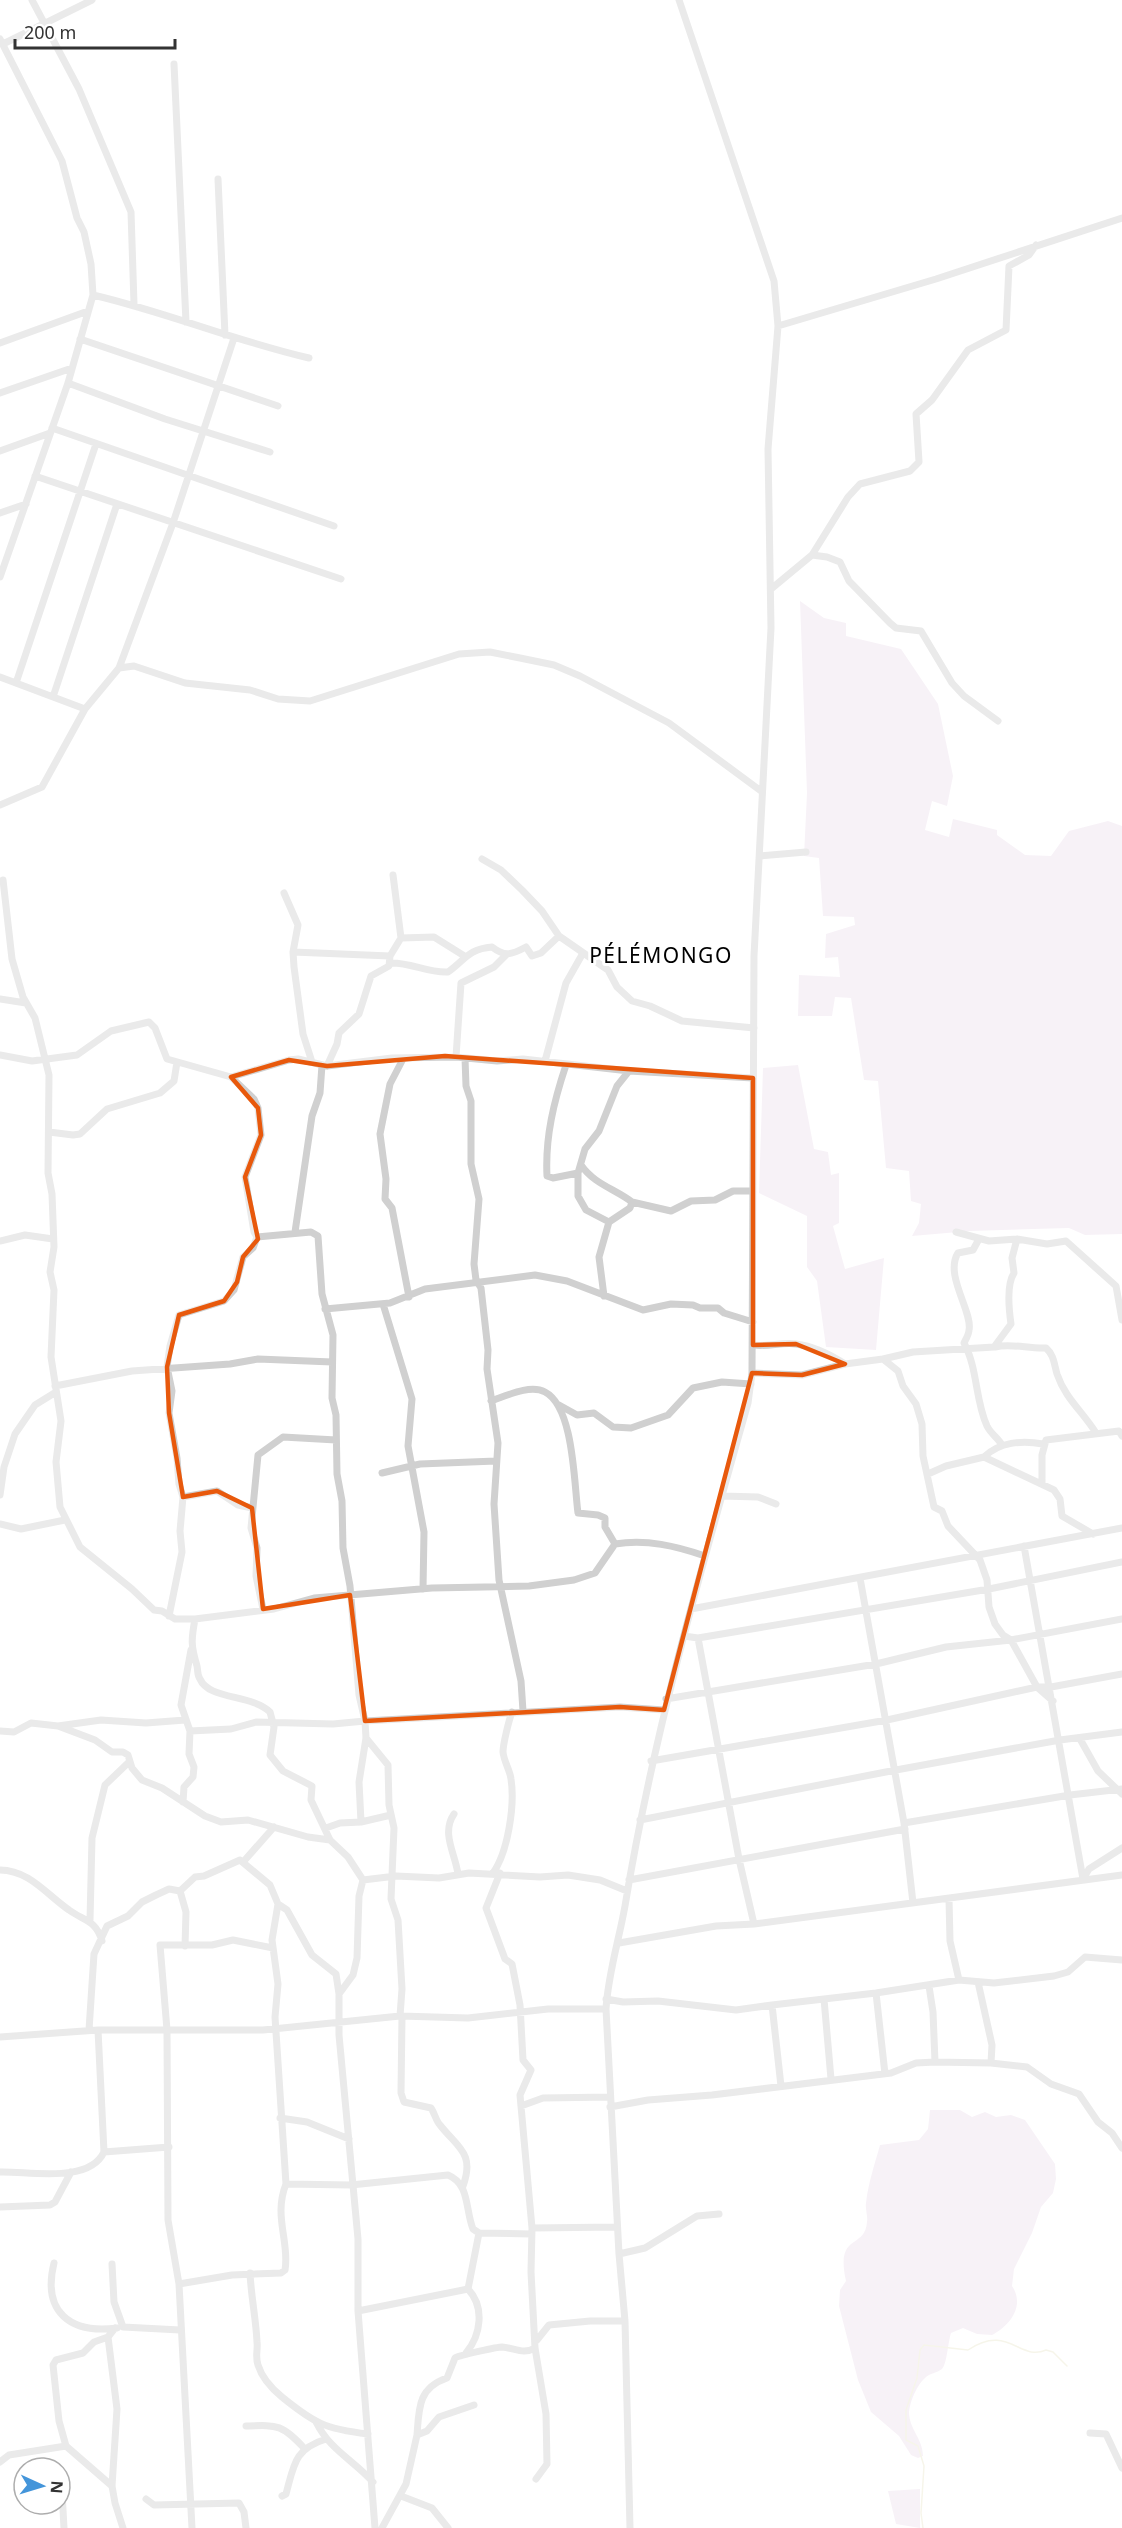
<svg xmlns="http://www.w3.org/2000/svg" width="1122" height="2528" viewBox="0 0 1122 2528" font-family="'Noto Sans',sans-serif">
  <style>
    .green { fill: #eee2ee }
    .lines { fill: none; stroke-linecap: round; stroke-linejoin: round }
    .stream { stroke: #ece9d1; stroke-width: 1.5 }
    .minor { stroke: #d0d0d0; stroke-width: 7 }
    .marked { fill: none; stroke: #e8590c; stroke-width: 4.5; stroke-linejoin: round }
    .labels { text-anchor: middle; stroke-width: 6; stroke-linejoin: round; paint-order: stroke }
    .quarter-label { font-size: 21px; letter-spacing: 1.5px; fill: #000; stroke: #fff }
  </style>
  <rect width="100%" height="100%" fill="#fff"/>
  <path class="green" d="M800 601 824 618 846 623V636L901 649 938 704 953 776 947 806 932 801 925 830 949 837 953 819 997 830V835L1025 855 1051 856 1069 831 1108 821 1122 826V1234L1085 1235 1069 1228 970 1231 912 1236 919 1223 921 1204 911 1201 909 1171 886 1168 878 1081 864 1080 851 998 835 997 832 1016H798L799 975 840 977 838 957 825 958 826 934 855 925 854 917 823 916 819 858 804 856 807 793Z
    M798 1065 814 1149 828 1152 831 1175 839 1173V1223L833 1226 845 1269 884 1258 876 1350 826 1347 817 1281 807 1267V1216L759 1193 763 1068Z
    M930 2110H960L972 2117 985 2112 996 2117 1011 2115 1025 2120 1055 2164 1056 2179 1053 2193 1041 2207 1032 2233 1014 2269 1012 2286C1025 2305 1011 2325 992 2335L977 2334 963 2328 951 2333C948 2342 947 2364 942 2369 937 2373 930 2373 925 2378 917 2385 910 2401 909 2412 909 2429 923 2439 923 2456L918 2458 911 2455 899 2436 871 2412 858 2380 839 2306 840 2290 846 2281C835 2232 865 2250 867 2222 868 2216 865 2209 866 2203 868 2184 875 2163 880 2145L919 2140 928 2129Z
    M920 2489V2528L896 2524 888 2491Z"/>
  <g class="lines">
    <path class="stream" d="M923 2528 921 2513 924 2466 918 2446 906 2440V2410L917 2378 920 2350 924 2345 968 2350C1008 2323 1020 2362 1046 2350L1053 2352 1067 2366"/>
    <path class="minor" d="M32 0 79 89 131 212 134 304
      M0 39 62 161 77 218 84 232 91 264 93 295 68 383 0 577
      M3 44 92 0
      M174 64 186 322
      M218 179 225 335
      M93 295C166 312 235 341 309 358
      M778 326 936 279 1122 218
      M80 339 278 406
      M0 343 88 311
      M68 383 165 419 270 452
      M0 393 72 368
      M52 428 334 526
      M0 451 50 433
      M35 476 341 579
      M0 513 26 504
      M812 555 827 557 840 562 849 581 890 623 896 628 921 631 952 683 964 696 998 721
      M771 589 812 555 848 497 860 484 910 471 919 462 916 414 932 400 968 350 1006 330 1009 266 1029 255 1036 245
      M119 668 134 666 185 683 250 690 278 699 310 701 459 654 490 652 520 658 554 665 580 676 669 723 761 791
      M0 677 85 709
      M16 683 96 444
      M53 697 117 504
      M0 805 42 787 85 709 119 668 173 523 234 338
      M760 856 806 852
      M482 859 501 870 522 890 542 911 559 936 608 970 617 987 632 1001 650 1006 682 1021 754 1028
      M393 875 401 938 434 937 466 957
      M3 880 12 959 23 997 35 1018 49 1075 48 1173 52 1194 54 1247 50 1272 54 1290 51 1357 61 1421 56 1462 60 1507 80 1547 132 1589 154 1610 162 1611 175 1619H195L274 1609 314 1598 432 1588 529 1586 574 1580 595 1573 615 1544C647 1539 676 1546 705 1556
      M284 893 298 925 293 952 294 967 303 1034 312 1062
      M293 952 390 956 389 966 371 976 359 1014 339 1033 337 1044 327 1066
      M390 956 401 938
      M390 963C410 962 427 973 448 972 465 960 468 949 492 947 505 957 511 955 526 947L532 956 541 953 559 936
      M0 999 26 1003
      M0 1055 32 1061 77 1055 111 1031 149 1022 155 1028 167 1059 231 1077 289 1060 298 1059 327 1066 392 1058 456 1057 497 1061 523 1059 629 1071 753 1078
      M456 1057 461 983 494 967 506 955
      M465 1058 466 1086 471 1101V1164L479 1199 474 1264 476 1280 481 1288 488 1350 487 1369 498 1443 494 1504 499 1580 521 1681 523 1711
      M403 1059 390 1084 380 1134 386 1179 385 1199 392 1208 409 1297
      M545 1061 566 983 583 953
      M566 1065C554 1101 545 1137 547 1176L553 1178 578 1173
      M49 1132 73 1135 80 1134 107 1109 160 1093 174 1081 177 1062
      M581 1165C594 1184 615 1189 632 1202
      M609 1222 630 1208 632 1202 671 1211 691 1201 715 1200 733 1191H753
      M295 1232 312 1116 320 1093 322 1065
      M956 1232 989 1241 1017 1239 1047 1244 1066 1241 1116 1286 1122 1320
      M257 1237 311 1232 318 1236 322 1294 333 1335 332 1398 336 1415 337 1474 342 1501 343 1548 350 1586 359 1695 365 1721 620 1707 664 1710
      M979 1239 973 1250 958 1253C944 1275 973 1312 969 1330 969 1334 966 1339 964 1343 978 1369 975 1400 987 1426 991 1434 998 1438 1002 1445
      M0 1241 25 1235 53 1239
      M604 1296 599 1257 609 1222 586 1210 578 1196V1173L585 1149 599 1131 617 1086 629 1071
      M383 1304 412 1399 408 1446 424 1532 423 1589
      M325 1309 390 1303 425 1289 535 1275 567 1281 643 1310 671 1304 693 1305 700 1308H718L724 1313 753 1322
      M753 1345C768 1347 782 1342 796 1344 812 1346 831 1355 845 1364
      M995 1347C1011 1343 1029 1349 1046 1348 1054 1355 1054 1364 1057 1374 1065 1398 1083 1412 1096 1433
      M883 1359 913 1352 994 1347 1011 1324C1009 1310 1006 1285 1014 1273L1012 1258 1017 1239
      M752 1373 802 1375 845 1364 883 1359 898 1371 903 1386 916 1404 922 1424 923 1456 934 1507 942 1511 948 1526 980 1560 987 1580 989 1607 995 1624 1003 1635 1011 1640 1037 1687 1053 1701
      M55 1386 132 1371 230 1364 258 1359 332 1362
      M491 1401C506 1396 530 1384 545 1392 574 1407 574 1484 578 1513L598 1515 605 1518V1527L615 1544
      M559 1405 577 1415 594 1413 613 1427 631 1428 668 1415 693 1388 722 1382 751 1384
      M984 1457C999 1442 1022 1440 1043 1444
      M382 1473 420 1464 496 1461
      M928 1474 946 1466 984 1457 1054 1490 1060 1499 1062 1516 1093 1534
      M1042 1484V1455L1046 1440 1119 1431 1122 1436
      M0 1495 4 1467 15 1434 35 1405 56 1392
      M722 1496 758 1497 776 1504
      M183 1497 217 1491 238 1505 252 1508
      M0 1524 21 1529 65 1520
      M1024 1546 1083 1879
      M860 1578 904 1823 913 1903
      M263 1609 256 1576 257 1548 251 1528 258 1455 283 1437 336 1440
      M691 1609 1122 1528
      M169 1616 182 1552 180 1531 183 1497 179 1484 177 1458 169 1413 172 1391 167 1367 170 1346 179 1315 224 1301 234 1290 243 1257 253 1248 257 1237 254 1232 245 1177 261 1135 258 1108 254 1099 231 1077
      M195 1619C191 1640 191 1646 197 1666 198 1670 197 1675 200 1679 209 1700 251 1694 270 1712L274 1727 270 1755 283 1771 312 1786 311 1800 330 1840 348 1857 363 1880 359 1896 357 1958 353 1975 339 1994V2035L358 2239V2311L375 2528
      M684 1636 698 1638 989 1589 1122 1562
      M698 1638 739 1859 754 1924
      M666 1699 876 1664 946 1647 1011 1640 1122 1619
      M58 1726 95 1740 112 1752H123L128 1755 132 1768 142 1780 162 1788 205 1816 221 1822 248 1820 308 1837 330 1840
      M0 1731 14 1732 31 1723 58 1726 101 1720 146 1723 185 1720
      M190 1731 231 1729 256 1722 333 1724 365 1721 366 1738 359 1782 361 1822
      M366 1738 388 1765 389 1805 394 1828 391 1899 398 1920 402 1989 400 2016
      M1080 1739 1098 1771 1122 1794
      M651 1761 887 1720 1037 1687H1051L1122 1674
      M183 1802 184 1787 193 1777 194 1767 189 1754 190 1731 181 1705 191 1650
      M454 1814C441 1833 455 1853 458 1874
      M640 1820 896 1770 1060 1740 1122 1732
      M904 1823 1070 1795 1122 1789
      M326 1828 340 1823 361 1822 391 1815
      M244 1861 274 1827
      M0 1870C29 1870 47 1895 69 1910 84 1921 96 1920 102 1941
      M493 1873C508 1852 515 1805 511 1779 510 1770 504 1762 503 1752 503 1744 509 1720 512 1712
      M500 1873 486 1908 505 1959 512 1964 520 2005 523 2060 531 2070 520 2095 532 2228 531 2272 535 2348 546 2414 547 2464 536 2479
      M1083 1879 1089 1869 1122 1848
      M363 1880 396 1876 439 1878 469 1873 540 1877 568 1875 600 1880 627 1891
      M629 1880 905 1829
      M180 1891 186 1912 185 1946
      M949 1899 950 1941 959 1980
      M278 1904 287 1910 312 1955 336 1974 339 1994
      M90 1920 92 1838 105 1785 129 1762
      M619 1943 716 1926 754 1924 1122 1875
      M978 1982 992 2045 991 2063
      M929 1986 933 2012 935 2062
      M876 1993 885 2074
      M606 1999 623 2002 658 2001 736 2010 772 2005
      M824 1999 831 2079
      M402 2016 401 2093 404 2102 431 2108C435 2114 436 2121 440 2125 458 2148 475 2153 463 2186
      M89 2030 94 1954 107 1926 128 1916 142 1902 156 1895 169 1889 180 1891
      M0 2037 98 2030H263L400 2016 468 2018 548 2009H606
      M781 2086 772 2005 876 1993 959 1980 994 1983 1054 1976 1068 1972 1085 1957 1122 1960
      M521 2106 543 2098 610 2097
      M610 2107 648 2100 712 2095 891 2073 916 2063 935 2062 991 2063 1027 2067 1051 2084 1079 2094 1098 2122 1112 2133 1122 2148
      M280 2118 307 2122 349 2139
      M104 2152 169 2147
      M0 2172C29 2171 89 2184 104 2152L98 2030
      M286 2184 351 2185 448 2175C470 2184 465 2209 473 2229L479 2233 531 2234
      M0 2207 50 2205 55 2202 71 2172
      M532 2228 617 2227
      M619 2254 645 2248 697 2216 719 2214
      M54 2263C42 2312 70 2334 117 2328
      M112 2264 114 2302 123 2327 180 2330
      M250 2273C251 2296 256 2319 257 2342 258 2350 255 2357 258 2365 262 2378 271 2388 282 2397 314 2423 325 2429 368 2434
      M179 2284 232 2275 281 2273 285 2270C290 2243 273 2216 286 2184L275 2017 278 1984 272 1940 278 1904 270 1885 240 1860 204 1876 195 1877 180 1891
      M358 2311 468 2289 479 2233
      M108 2337 117 2409 112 2486 115 2503 123 2528
      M537 2340 549 2325 590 2321H625
      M466 2353C481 2335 485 2307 468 2289
      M316 2422C330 2450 352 2459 373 2482
      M246 2426C277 2425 282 2424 304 2448
      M1090 2433 1106 2434 1122 2468
      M417 2435C419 2408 418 2388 447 2378L455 2358C459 2355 498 2347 502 2347 515 2348 523 2355 535 2348
      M66 2446 112 2486
      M0 2462 9 2455 66 2446 59 2421 53 2365 56 2360 83 2353 94 2342 108 2337 115 2328
      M62 2492 64 2528
      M282 2496 286 2494C294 2465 294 2449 326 2439
      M401 2496 432 2508 448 2528
      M146 2499 154 2505 239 2503 244 2512 246 2528
      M192 2528 179 2284 168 2220 167 2030 160 1945H212L233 1940 273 1948
      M382 2528 406 2484 417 2435 427 2431 439 2417 474 2405
      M630 2528 625 2321 619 2254 606 2009C608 1974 619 1940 625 1906 653 1735 701 1570 748 1403L752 1373 754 956 771 628 768 449 778 326 774 281 679 0"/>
  </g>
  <path d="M0 0H1122V2528H0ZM445 1056 753 1078V1345L796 1344 845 1364 802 1375 752 1373 664 1710 620 1707 365 1721 350 1595 263 1609 252 1508 217 1491 183 1497 169 1413 167 1367 179 1315 224 1301 237 1282 243 1257 258 1239 245 1177 261 1135 258 1108 231 1077 289 1060 327 1066Z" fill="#fff" fill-opacity=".55" fill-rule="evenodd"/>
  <path class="marked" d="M445 1056 753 1078V1345L796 1344 845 1364 802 1375 752 1373 664 1710 620 1707 365 1721 350 1595 263 1609 252 1508 217 1491 183 1497 169 1413 167 1367 179 1315 224 1301 237 1282 243 1257 258 1239 245 1177 261 1135 258 1108 231 1077 289 1060 327 1066Z"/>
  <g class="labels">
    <g class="quarter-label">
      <text x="661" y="963">PÉLÉMONGO</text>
    </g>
  </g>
  <g transform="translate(42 2486) rotate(94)"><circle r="28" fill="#ffffff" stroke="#adadad" stroke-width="1.5"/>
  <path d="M0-4.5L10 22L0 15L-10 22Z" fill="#4495da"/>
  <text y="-9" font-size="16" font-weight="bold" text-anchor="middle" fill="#333333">N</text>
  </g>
  <path d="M15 39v9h160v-9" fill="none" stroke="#333333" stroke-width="3"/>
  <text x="24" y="39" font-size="18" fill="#333333" stroke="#ffffff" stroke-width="4.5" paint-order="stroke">200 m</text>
</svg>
